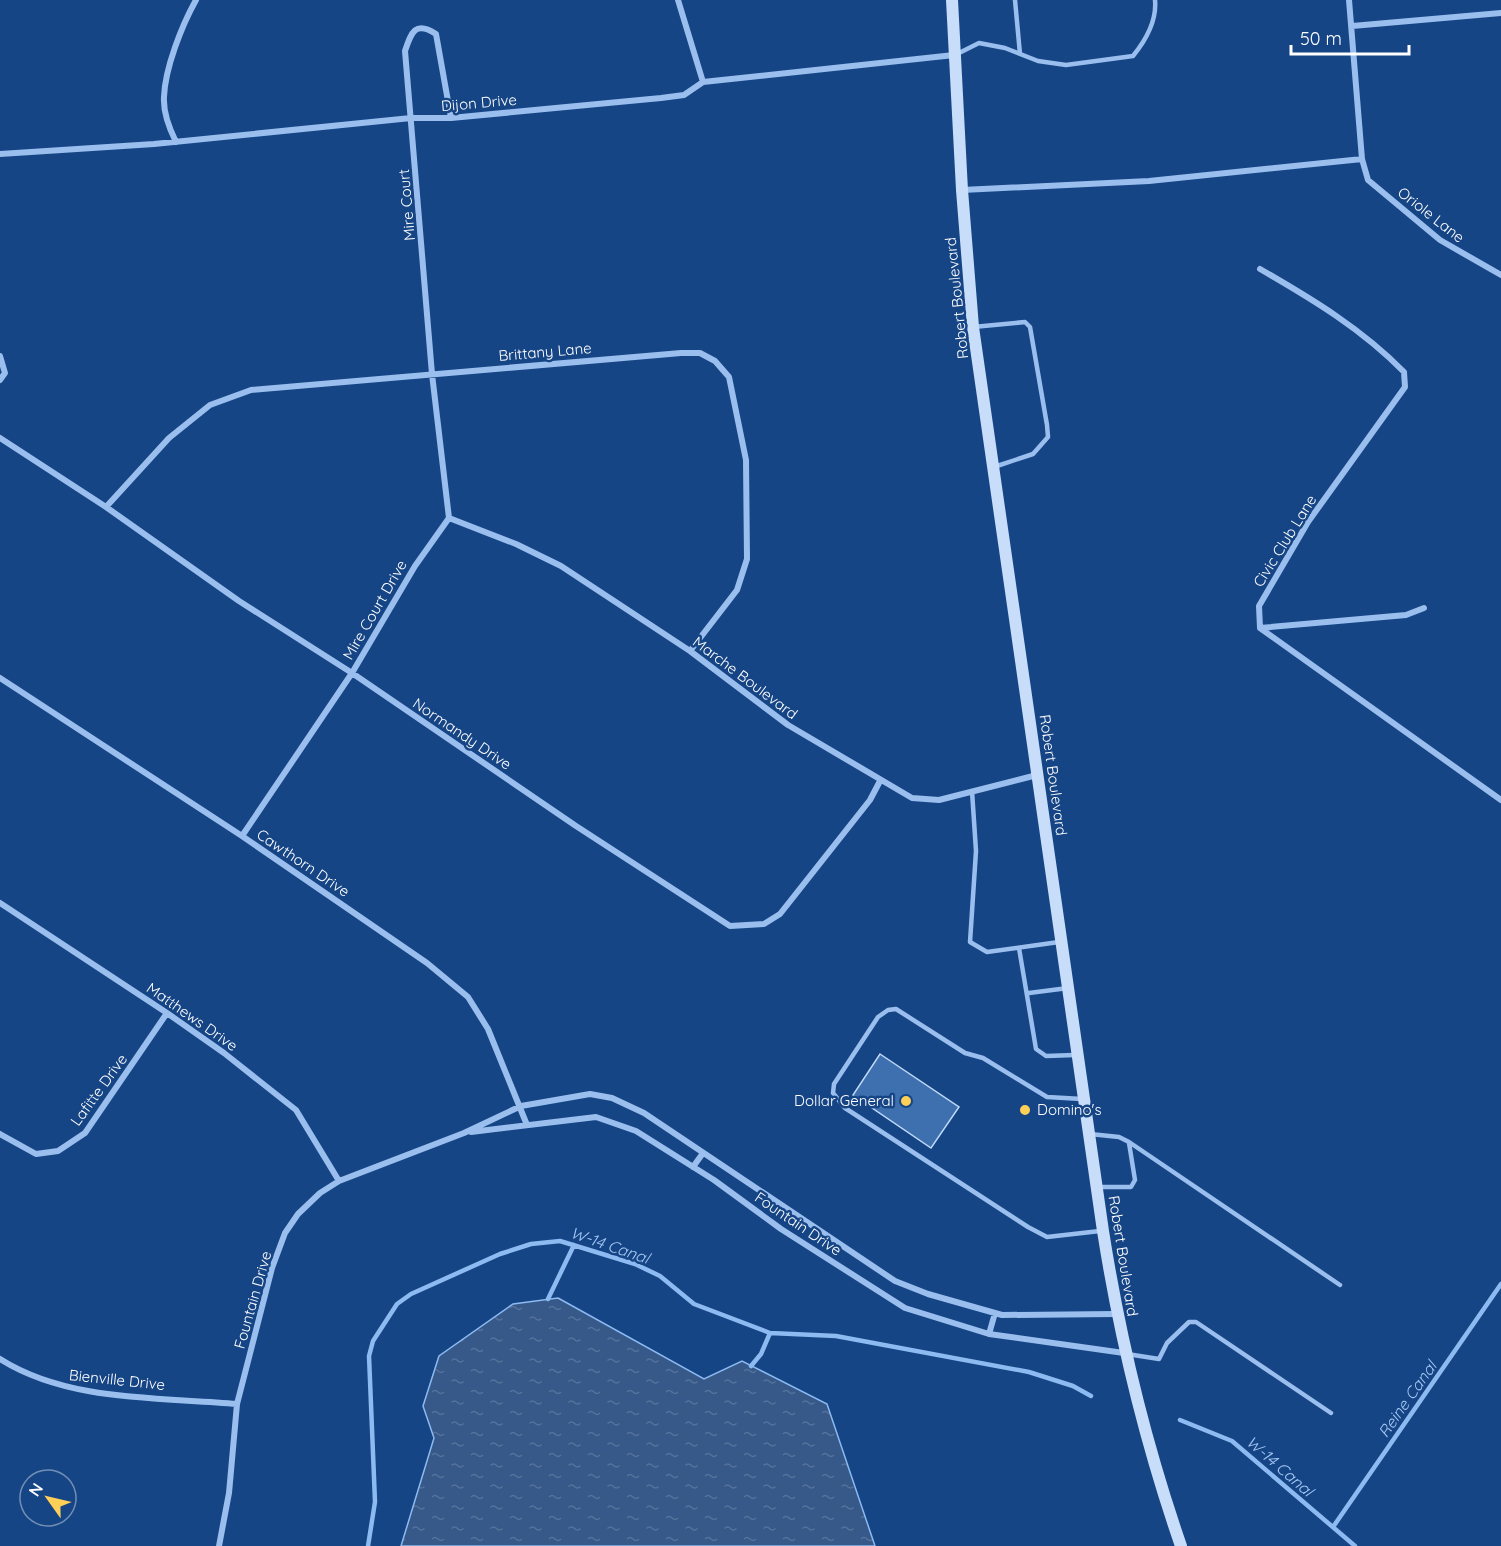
<svg xmlns="http://www.w3.org/2000/svg" width="1501" height="1546" viewBox="0 0 1501 1546" font-family="Quicksand,sans-serif">
  <style>
    .water { fill: url(#water-ripples); stroke: #8cbaf1; stroke-width: 1.5 }
    .lines { fill: none; stroke-linecap: round; stroke-linejoin: round }
    .stream { stroke: #8cbaf1; stroke-width: 4.5 }
    .building { fill: #3e70b0; stroke: #c0dafa; stroke-width: 1.5 }
    .service { stroke: #9abfee; stroke-width: 4.5 }
    .minor { stroke: #9abfee; stroke-width: 6 }
    .secondary { stroke: #c7ddfa; stroke-width: 12 }
    .poi-dot { fill: #ffd057; stroke: #164586; stroke-width: 2 }
    .labels { text-anchor: middle; stroke-width: 5; stroke-linejoin: round; paint-order: stroke }
    .street-label { font-size: 15px; fill: #fff; stroke: #164586 }
    .poi-label { font-size: 15px; fill: #fff; stroke: #164586; text-anchor: end }
    .water-label { font-size: 16px; font-style: italic; fill: #a6c9f5; stroke: #164586 }
  </style>
  <defs>
    <pattern id="water-ripples" width="26" height="14" patternUnits="userSpaceOnUse" patternTransform="scale(1.5)"><rect width="26" height="14" fill="#365989"/><path d="M2 4q2-2 4 0t4 0M15 11q2-2 4 0t4 0" fill="none" stroke="#54729b"/></pattern>
  </defs>
  <rect width="100%" height="100%" fill="#164586"/>
  <path class="water" d="M558 1298 704 1379 742 1361 827 1404 875 1546H401L434 1438 423 1406 439 1356 513 1304Z"/>
  <g class="lines">
    <path class="stream" d="M548 1299 574 1245
      M751 1366 761 1354 770 1333
      M1180 1420 1232 1441 1355 1546
      M1333 1527 1501 1284
      M368 1546 375 1502 369 1356 373 1341 397 1304 411 1294 500 1254 531 1244 560 1241 635 1264 660 1276 694 1304 770 1333 836 1336 1029 1372 1073 1386 1091 1396"/>
  </g>
  <path class="building" d="M880 1054 959 1107 931 1148 853 1095Z"/>
  <g class="lines">
    <path class="service" d="M1015 0 1020 54
      M957 54 979 43 1005 48 1038 61 1066 65 1133 56C1146 40 1157 21 1155 0
      M973 327 1025 322 1030 327 1047 425 1048 437 1033 454 994 467
      M972 791 976 851 970 942 987 952 1059 942
      M1019 948 1036 1049 1046 1056 1075 1055
      M1029 993 1068 988
      M1082 1099 1047 1097 983 1058 965 1053 896 1009 888 1010 878 1017 834 1084 833 1093 845 1108 1028 1227 1047 1237 1100 1231
      M1090 1134 1119 1137 1129 1142 1340 1285
      M1098 1187H1131L1135 1180 1129 1143
      M1127 1354 1159 1359 1167 1343 1189 1322H1196L1331 1413"/>
    <path class="minor" d="M678 0 703 82
      M1349 0 1362 159 1368 180 1440 240 1501 275
      M1352 26 1501 13
      M176 142C169 128 163 113 164 97 165 68 182 25 196 0
      M0 154 154 144 411 118H451L661 98 684 95 703 82 954 55
      M962 190 1149 181 1362 159
      M1260 269C1312 299 1362 329 1404 372L1405 387 1308 522 1259 606 1260 628 1501 800
      M0 356 5 373 0 380
      M0 438 106 507 239 601 352 673 576 826 730 926 764 924 780 914 870 800 880 781
      M106 507 169 438 210 405 251 390 681 353H700L715 361 729 377 746 460 747 559 737 590 690 651
      M449 518 516 544 561 566 690 651 788 725 912 798 939 800 1037 775
      M1260 628 1406 615 1424 608
      M0 678 242 836 427 963 468 997 488 1029 527 1125
      M242 836 352 673 415 566 449 518 432 374 405 51C411 33 415 20 436 34L451 118
      M0 903 167 1013 224 1053 296 1110 339 1181
      M471 1132 596 1117 636 1131 714 1180 781 1229 905 1308 989 1334 1124 1353
      M0 1134 36 1154 58 1151 85 1133 167 1013
      M693 1167 703 1153
      M989 1334 995 1313
      M0 1359C68 1402 158 1397 237 1404
      M219 1546 229 1493 237 1404 272 1268 285 1233 298 1214 320 1193 339 1181 464 1133 521 1106 590 1094 612 1098 644 1113 895 1281 928 1294 1002 1315 1116 1314"/>
    <path class="secondary" d="M952 0 962 190 973 327 1103 1231C1120 1339 1145 1442 1181 1546"/>
  </g>
  <g class="poi-dot">
    <circle cx="906" cy="1101" r="6"/>
    <circle cx="1025" cy="1110" r="6"/>
  </g>
  <g class="labels">
    <g class="street-label">
      <text transform="translate(479 103) rotate(-5)" y="5">Dijon Drive</text>
      <text transform="translate(407 205) rotate(-95)" y="5">Mire Court</text>
      <text transform="translate(1431 215) rotate(38)" y="5">Oriole Lane</text>
      <text transform="translate(957 298) rotate(-96)" y="5">Robert Boulevard</text>
      <text transform="translate(545 352) rotate(-5)" y="5">Brittany Lane</text>
      <text transform="translate(1285 541) rotate(-58)" y="5">Civic Club Lane</text>
      <text transform="translate(375 610) rotate(-60)" y="5">Mire Court Drive</text>
      <text transform="translate(745 678) rotate(37)" y="5">Marche Boulevard</text>
      <text transform="translate(462 734) rotate(34)" y="5">Normandy Drive</text>
      <text transform="translate(1053 775) rotate(82)" y="5">Robert Boulevard</text>
      <text transform="translate(303 863) rotate(34)" y="5">Cawthorn Drive</text>
      <text transform="translate(192 1017) rotate(35)" y="5">Matthews Drive</text>
      <text transform="translate(99 1090) rotate(-54)" y="5">Lafitte Drive</text>
      <text transform="translate(798 1224) rotate(34)" y="5">Fountain Drive</text>
      <text transform="translate(1123 1256) rotate(81)" y="5">Robert Boulevard</text>
      <text transform="translate(253 1300) rotate(-74)" y="5">Fountain Drive</text>
      <text transform="translate(117 1380) rotate(6)" y="5">Bienville Drive</text>
    </g>
    <g class="poi-label">
      <text x="894" y="1106">Dollar General</text>
      <text x="1037" y="1115" text-anchor="start">Domino's</text>
    </g>
    <g class="water-label">
      <text transform="translate(610 1245) rotate(19)" y="6">W-14 Canal</text>
      <text transform="translate(1407 1399) rotate(-55)" y="6">Reine Canal</text>
      <text transform="translate(1280 1466) rotate(41)" y="6">W-14 Canal</text>
    </g>
  </g>
  <g transform="translate(48 1498) rotate(304)"><circle r="28" fill="#164586" stroke="#738fb6" stroke-width="1.5"/>
  <path d="M0-4.5L10 22L0 15L-10 22Z" fill="#ffd057"/>
  <text y="-9" font-size="16" font-weight="bold" text-anchor="middle" fill="#ffffff">N</text>
  </g>
  <path d="M1291 45v9h118v-9" fill="none" stroke="#ffffff" stroke-width="3"/>
  <text x="1300" y="45" font-size="18" fill="#ffffff" stroke="#164586" stroke-width="4.5" paint-order="stroke">50 m</text>
</svg>
